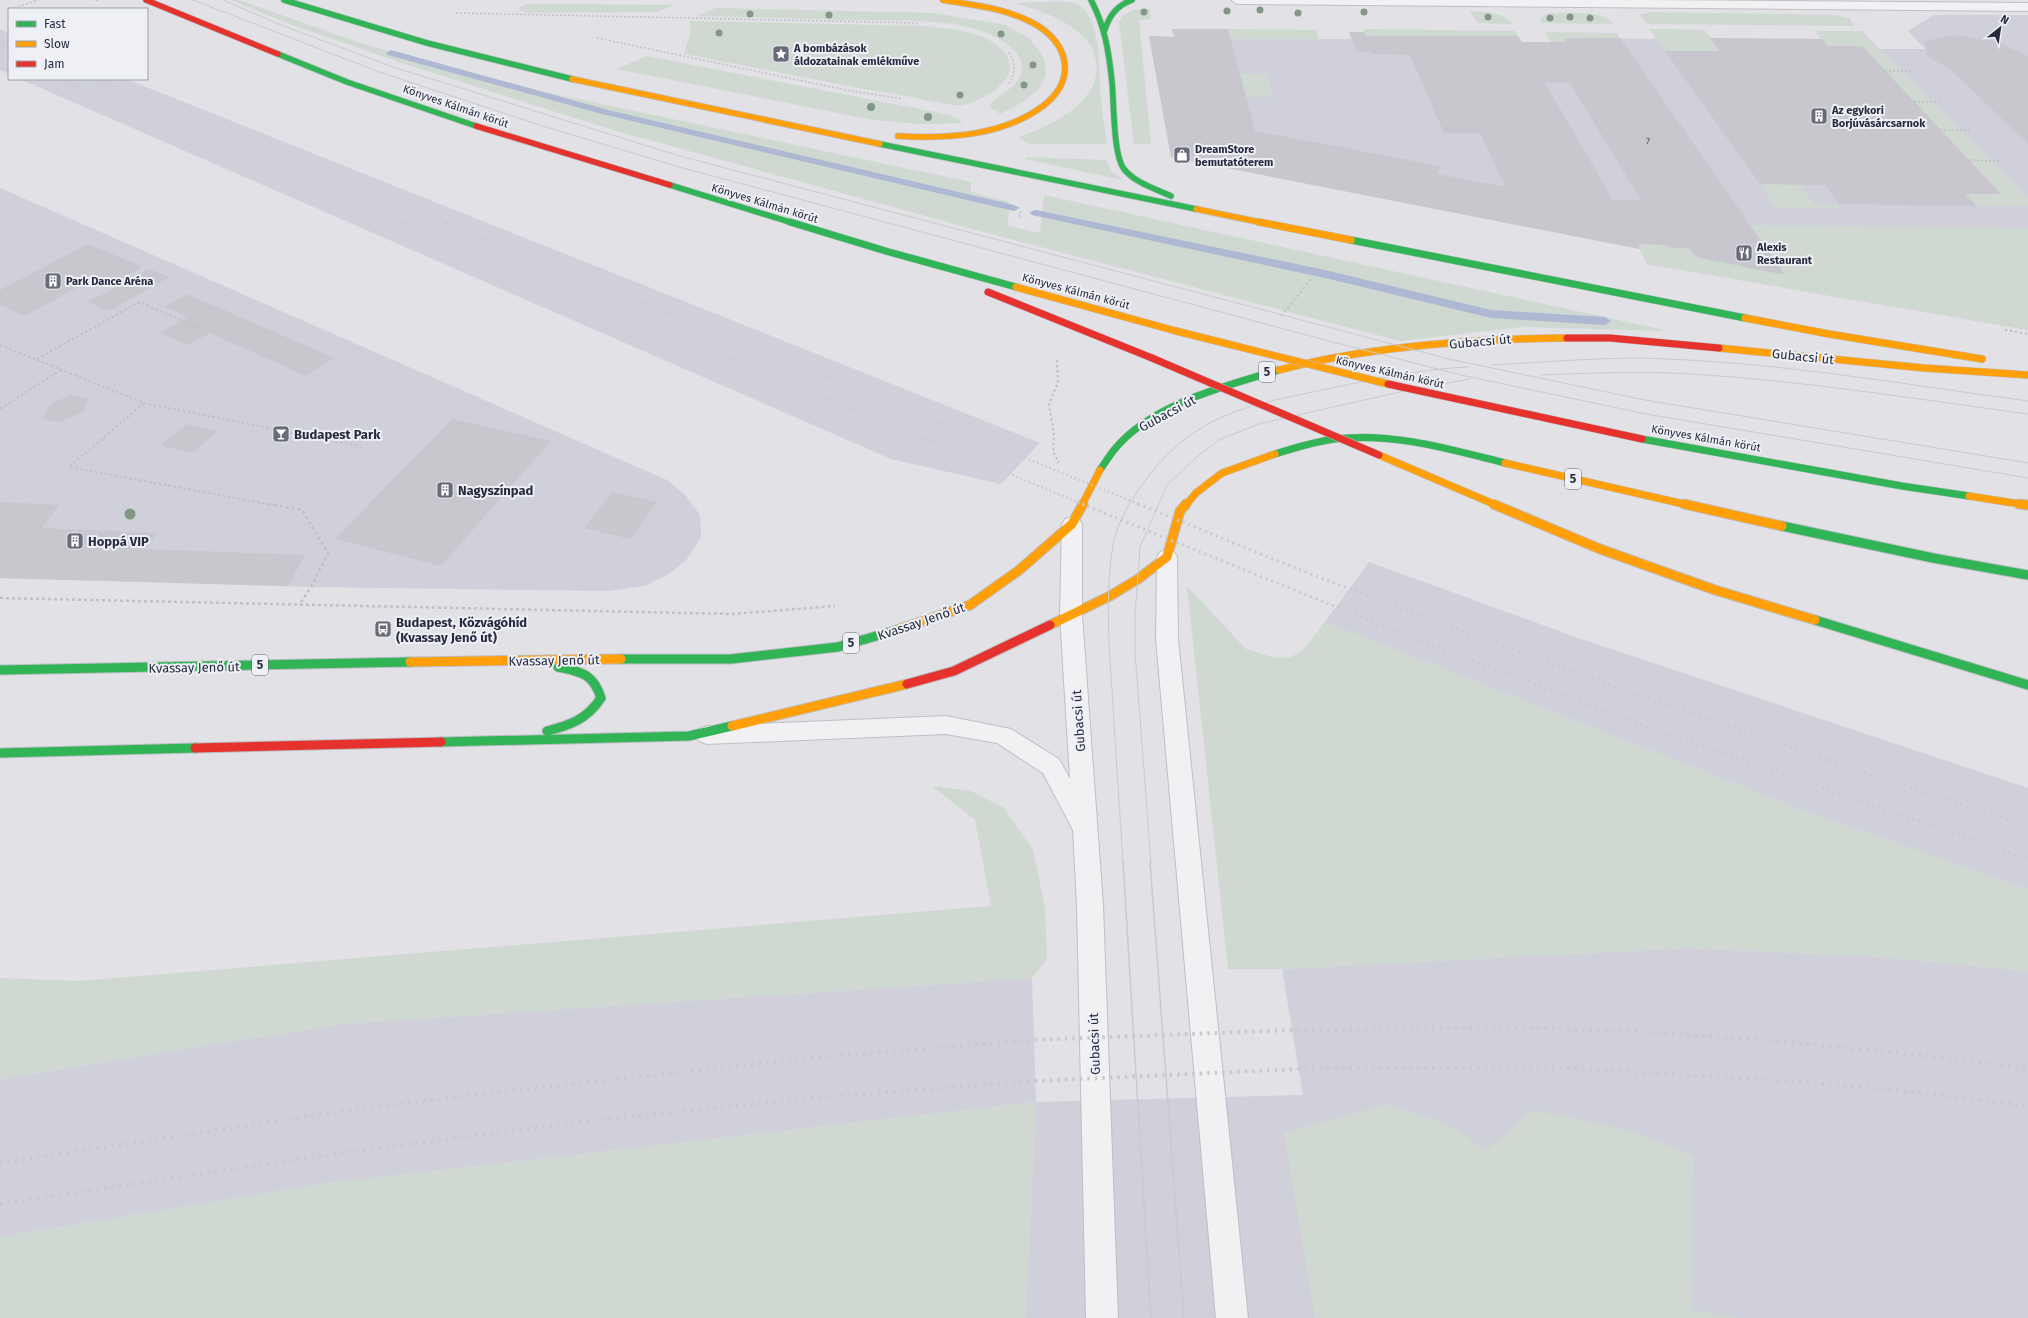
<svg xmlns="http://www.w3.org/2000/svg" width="2028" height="1318" viewBox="0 0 2028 1318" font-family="'Fira Sans',sans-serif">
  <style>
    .built { fill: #cfd0d9 }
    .green { fill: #cfd9d1 }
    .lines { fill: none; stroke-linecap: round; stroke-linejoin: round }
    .stream { fill: #afb8d2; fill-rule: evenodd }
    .building { fill: #c7c7cd; fill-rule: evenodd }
    .street-casing { stroke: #bfbfc4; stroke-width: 2 }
    .fast-far2-casing { stroke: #bdbec4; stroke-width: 7 }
    .fast-far1-casing { stroke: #bdbec4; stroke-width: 8 }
    .fast-casing { stroke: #bdbec4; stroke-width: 11 }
    .slow-far2-casing { stroke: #bdbec4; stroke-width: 7 }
    .slow-far1-casing { stroke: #bdbec4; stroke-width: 8 }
    .slow-casing { stroke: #bdbec4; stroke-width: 11 }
    .jam-far2-casing { stroke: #bdbec4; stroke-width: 7 }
    .jam-far1-casing { stroke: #bdbec4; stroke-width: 8 }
    .jam-casing { stroke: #bdbec4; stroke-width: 11 }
    .path-far2 { stroke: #c0c0c7; stroke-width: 1.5; stroke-dasharray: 2 2; stroke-linecap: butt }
    .path-far1 { stroke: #c0c0c7; stroke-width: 2; stroke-dasharray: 2.5 2.5; stroke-linecap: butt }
    .path { stroke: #c0c0c7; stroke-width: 2.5; stroke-dasharray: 3 3; stroke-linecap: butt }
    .street { fill: #f1f1f3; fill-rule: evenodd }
    .fast-far2 { stroke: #30b455; stroke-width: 5.5 }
    .fast-far1 { stroke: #30b455; stroke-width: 7 }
    .fast { stroke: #30b455; stroke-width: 9 }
    .slow-far2 { stroke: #ff9f0a; stroke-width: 5.5 }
    .slow-far1 { stroke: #ff9f0a; stroke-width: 7 }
    .slow { stroke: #ff9f0a; stroke-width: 9 }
    .jam-far2 { stroke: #e5322d; stroke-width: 5.5 }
    .jam-far1 { stroke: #e5322d; stroke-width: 7 }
    .jam { stroke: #e5322d; stroke-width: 9 }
    .tram-far1 { stroke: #cacace; stroke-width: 1 }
    .tram { stroke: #cacace; stroke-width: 1.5 }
    .rail-far3 { stroke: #cacace; stroke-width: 2; stroke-dasharray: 1.5 2.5; stroke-linecap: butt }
    .rail-far2 { stroke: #cacace; stroke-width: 2.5; stroke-dasharray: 1.5 3; stroke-linecap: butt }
    .rail-far1 { stroke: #cacace; stroke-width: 3; stroke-dasharray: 2 4; stroke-linecap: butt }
    .rail { stroke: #cacace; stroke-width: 4; stroke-dasharray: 2.5 5; stroke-linecap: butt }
    .slow-bridge-far1-casing { stroke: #bdbec4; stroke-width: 8; stroke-linecap: butt }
    .slow-bridge-casing { stroke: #bdbec4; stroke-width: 11; stroke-linecap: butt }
    .jam-bridge-casing { stroke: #bdbec4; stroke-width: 8; stroke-linecap: butt }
    .slow-bridge-far1 { stroke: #ff9f0a; stroke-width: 7 }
    .slow-bridge { stroke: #ff9f0a; stroke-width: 9 }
    .jam-bridge { stroke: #e5322d; stroke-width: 7 }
    .tree { fill: #829786 }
    .labels { text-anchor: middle; stroke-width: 4; stroke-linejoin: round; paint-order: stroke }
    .far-number-label { font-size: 9px; fill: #525464 }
    .far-poi-label { font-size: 11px; font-weight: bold; fill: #282b3f; stroke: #eef0f6; text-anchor: start }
    .far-street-label { font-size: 11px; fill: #282b3f; stroke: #eef0f6 }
    .shield { fill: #eef0f6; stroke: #636676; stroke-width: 1 }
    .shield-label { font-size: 12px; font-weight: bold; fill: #282b3f }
    .street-label { font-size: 13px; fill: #282b3f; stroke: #eef0f6 }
    .poi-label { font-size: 13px; font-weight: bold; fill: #282b3f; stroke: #eef0f6; text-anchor: start }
  </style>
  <rect width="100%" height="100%" fill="#e1e1e6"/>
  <path class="built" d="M1934 15H2028V330L1647 264 1640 249 1171 157 1149 36 1174 37 1172 29H1228L1231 39H1351L1349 32H1364L1366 36H1518L1522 42H1567L1564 38 1656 39 1650 29 1704 30 1711 38 1821 39 1815 31H1862L1879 49H1925L1908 31Z
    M0 29 9 33V74L0 70Z
    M20 79H126L1040 443 1001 484 891 459Z
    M0 188 667 480 686 496 700 515 701 537 687 559 669 574 644 586 609 591 311 587 0 578Z
    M1369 562 1578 638 2028 788V889L1807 812 1325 622Z
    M1687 948 1881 957 2028 971V1318H1025L1036 1102 319 1184 0 1237V1079L340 1024 1032 978 1036 1102 1303 1095 1282 969Z"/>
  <path class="green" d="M231 0H239L366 45 549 93 971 182V192L1009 202 1008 226 1040 233 1044 195 1668 331 1521 327 1400 341 984 232 613 130 408 65 292 25Z
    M1013 3C1026 3 1066 0 1074 3 1104 13 1098 76 1101 99 1102 114 1105 129 1107 144H1029L1018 137C1049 128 1107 99 1095 58 1094 53 1093 47 1090 44 1070 20 1042 11 1013 3Z
    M526 4 674 5 658 12 529 13 519 11 520 7Z
    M716 8 933 13 1005 25 1029 38 1044 58 1046 75 1039 89 1023 102 1000 114 989 106C999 92 1020 89 1022 68 1023 48 989 32 973 28 936 19 896 21 858 20 804 19 751 17 697 16Z
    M1139 9H1150L1151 19 1139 20 1151 144H1134L1119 22C1124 13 1129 11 1139 9Z
    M1470 11C1483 12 1504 12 1512 24L1477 23Z
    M1650 12 1835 15 1849 18 1855 26 1647 24 1640 15Z
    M1552 13C1569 13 1603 10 1614 24L1541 23 1540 19 1544 15Z
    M689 21 925 26C949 29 979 30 999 47 1030 73 987 100 963 105 953 107 918 98 906 96 832 84 758 68 684 54L691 31Z
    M1228 29 1316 30 1319 39H1231Z
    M1363 29 1515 31 1518 36H1366Z
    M1650 29 1704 30 1720 51H1665Z
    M1815 31H1862L2028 198V206H1976L1965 194H2001L1862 46H1828Z
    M1545 32 1617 33 1620 38H1564L1567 42H1551Z
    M647 56 950 115 963 123 920 124 873 120 616 69Z
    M1240 74H1267L1273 97H1246Z
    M1027 157 1106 160 1111 172 1119 176 1122 180 1025 159Z
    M1760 184 1800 185 1815 204H1839L1842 208 1775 207Z
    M1749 225 2028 228V330L1647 264 1638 244 1668 245 1670 248H1689L1696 257 1784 274Z
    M1187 586 1246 649 1275 658 1291 657 1302 651 1325 622 1807 812 2028 889V971L1881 957 1687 948 1282 969H1228Z
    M932 786 971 791 1004 808 1033 850 1045 908 1047 959 1032 978 340 1024 0 1079V978L78 981 991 906 975 820Z
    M1036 1102 1025 1318H0V1237L319 1184Z
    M1387 1104 1449 1125 1486 1150 1533 1110 1628 1130 1693 1155 1692 1310 1737 1318H1315L1284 1133Z"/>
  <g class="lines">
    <path class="stream" d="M391 50 608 110 1014 205 1020 208 1014 211 602 114 388 55 386 53Z
      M1036 210 1325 270 1491 310 1605 317 1611 321 1605 325 1491 318 1325 278 1032 215 1030 213 1032 211Z"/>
  </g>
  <path class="building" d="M1172 29H1228L1255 131 1440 166 1437 174 1506 187 1480 133H1444L1410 55 1373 54 1371 52 1357 51 1349 32H1364L1366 36H1518L1522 42H1567L1564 38H1620L1785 275 1696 257 1689 248H1670L1668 245 1638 244 1640 249 1171 157 1149 36 1174 37ZM1545 83H1570L1641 200H1613Z
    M1953 35 1995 41 2028 56V144L1950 69 1927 56 1925 41Z
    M1710 38 1822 39 1828 46H1862L2001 194H1965L1976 206 1839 204 1825 185 1760 184 1665 51H1720Z
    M88 244 143 267 111 284 96 278 24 316 0 305V290Z
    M149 269 169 277 109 311 88 302Z
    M187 294 238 316 334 358 306 376 210 333 188 345 160 333 188 317 165 307Z
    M71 395 88 399 84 412 60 422 42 419 51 404Z
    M452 419 551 441 441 566 335 539Z
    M187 424 217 431 193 453 161 445Z
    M612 492 657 502 630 539 584 528Z
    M0 502 59 505 42 528 157 533 145 549 305 555 288 586 0 578Z"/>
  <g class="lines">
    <g class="street-casing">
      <path id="street" d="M1231 0H1653L2028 3V11L1237 4Z
        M1072 517 1079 519 1082 524V615L1103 905 1118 1318H1086L1077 905 1073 830 1043 773 997 743 946 734 707 744 699 741 695 735 699 729 707 726 946 716 1011 729 1059 759 1070 779 1060 615 1062 524 1065 519Z
        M1167 550 1174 552 1177 557 1178 639 1248 1318H1216L1156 639 1157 557 1160 552Z"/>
    </g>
    <g class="fast-far2-casing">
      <path id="fast-far2" d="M284 0 427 43 572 79
        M1091 0C1105 26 1109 53 1112 82 1114 101 1113 155 1124 169 1135 183 1156 189 1171 196
        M1104 32C1109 16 1116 6 1132 0
        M278 54 347 82 476 126
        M880 144 1196 209
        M670 185 793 223"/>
    </g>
    <g class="fast-far1-casing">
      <path id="fast-far1" d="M790 222 889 252 1016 287
        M1351 240 1745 318
        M1642 439 1902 486 1969 496
        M1275 454C1294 448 1314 442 1334 439 1392 432 1449 449 1505 463
        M1100 470C1105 463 1109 456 1114 450 1151 404 1225 386 1279 370"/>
    </g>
    <g class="fast-casing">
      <path id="fast" d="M1782 526 1933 558 2028 575
        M1815 620 2028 685
        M621 659H731L838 647 897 630
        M0 670 410 662
        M547 731C571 725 587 719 601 698 593 673 581 672 558 667
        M441 742 689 736 732 726
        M0 753 195 748"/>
    </g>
    <g class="slow-far2-casing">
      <path id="slow-far2" d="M572 79 880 144
        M898 136C947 139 1003 136 1043 106 1056 96 1065 84 1065 68 1065 47 1049 31 1031 22 1004 8 973 5 943 0
        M1196 209 1264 223"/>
    </g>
    <g class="slow-far1-casing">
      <path id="slow-far1" d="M1259 222 1351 240
        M1016 287 1176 331
        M1745 318 1829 334 1982 359
        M1719 348 1924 368 2028 375
        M1279 370C1371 346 1473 339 1567 338
        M1505 463 1688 505
        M1969 496 2026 505
        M1082 505 1100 470
        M1186 505 1196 493 1222 473 1275 454"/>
    </g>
    <g class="slow-casing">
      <path id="slow" d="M1684 504 1782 526
        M2019 504 2028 505
        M1600 549 1715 590 1815 620
        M1050 625 1110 596 1138 579 1167 557 1180 511 1186 504
        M897 630 970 605 1018 571 1072 524 1083 504
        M410 662 621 659
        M732 726 907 684"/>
    </g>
    <g class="jam-far2-casing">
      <path id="jam-far2" d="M146 0 278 54
        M476 126 670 185"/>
    </g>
    <g class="jam-far1-casing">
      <path id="jam-far1" d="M988 292 1152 358
        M1567 338H1610L1719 348"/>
    </g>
    <g class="jam-casing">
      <path id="jam" d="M907 684 954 671 1050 625
        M195 748 441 742"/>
    </g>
    <path class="path-far2" d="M96 0 98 1
      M11 9 38 0
      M456 13 919 23
      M597 38 846 90 903 99
      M1009 52C1016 63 1015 73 1009 84
      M1885 71H1911
      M1914 102H1942
      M1940 130H1970
      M1969 160 2001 161
      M1019 217 1021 210"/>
    <path class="path-far1" d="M1281 316 1312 278
      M2005 330 2028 334
      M0 345 144 403 363 447
      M37 359 139 302 199 328
      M1057 360 1058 382 1049 405 1054 434 1053 452 1059 463
      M144 403 69 467 273 505
      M0 409 61 370"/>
    <path class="path" d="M268 504 302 510 328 553 311 587 299 605
      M0 598 731 614 835 606"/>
    <use href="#street" class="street"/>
    <use href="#fast-far2" class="fast-far2"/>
    <use href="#fast-far1" class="fast-far1"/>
    <use href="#fast" class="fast"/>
    <use href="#slow-far2" class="slow-far2"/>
    <use href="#slow-far1" class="slow-far1"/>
    <use href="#slow" class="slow"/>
    <use href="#jam-far2" class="jam-far2"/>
    <use href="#jam-far1" class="jam-far1"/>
    <use href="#jam" class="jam"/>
    <path class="tram-far1" d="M193 0 382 73 549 128 683 168 1329 341 1461 375 1646 414 2028 478
      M223 0 281 25 393 67 680 156 1449 359 1645 400 2028 463
      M1493 365C1551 362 1610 356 1668 359 1789 364 1909 385 2028 401
      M1541 375C1591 373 1642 371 1692 374 1805 381 1916 399 2028 414
      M1123 863C1119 806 1116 748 1112 691 1109 643 1105 593 1113 545 1117 523 1131 499 1144 482 1196 411 1252 405 1332 388 1378 378 1422 369 1469 367
      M1151 863 1135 652V615L1140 547 1167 485 1198 456 1219 440 1258 424 1413 389 1471 379"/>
    <path class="tram" d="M1123 862 1151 1318
      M1150 862 1184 1318"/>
    <path class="rail-far3" d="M0 40 9 44
      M0 55 9 59
      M57 79 404 223
      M95 79 448 223"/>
    <path class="rail-far2" d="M401 222 1085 505
      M445 222 1141 505"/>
    <path class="rail-far1" d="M1082 504 1413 638 1656 730 2028 859
      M1138 504C1199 528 1258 554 1319 577 1553 667 1790 749 2028 826"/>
    <path class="rail" d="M0 1163 343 1111 481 1094 821 1057 1034 1040 1293 1030 1538 1028 1645 1032 1775 1041 1892 1052 2028 1068
      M0 1204 334 1154 588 1121 823 1097 1035 1081 1299 1069 1550 1067 1787 1081 1905 1091 2028 1106"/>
    <g class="slow-bridge-far1-casing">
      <path id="slow-bridge-far1" d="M1176 331 1388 384
        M1379 455 1496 505"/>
    </g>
    <g class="slow-bridge-casing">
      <path id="slow-bridge" d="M1493 504 1600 549"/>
    </g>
    <g class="jam-bridge-casing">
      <path id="jam-bridge" d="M1152 358 1379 455
        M1388 384 1642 439"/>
    </g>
    <use href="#slow-bridge-far1" class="slow-bridge-far1"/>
    <use href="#slow-bridge" class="slow-bridge"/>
    <use href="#jam-bridge" class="jam-bridge"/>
  </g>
  <g class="tree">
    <circle cx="1260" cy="10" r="3.5"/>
    <circle cx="1227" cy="11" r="3.5"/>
    <circle cx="1144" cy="12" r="3.5"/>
    <circle cx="1364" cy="12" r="3.5"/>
    <circle cx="1298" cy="13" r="3.5"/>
    <circle cx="750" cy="14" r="3.5"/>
    <circle cx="829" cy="15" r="3.5"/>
    <circle cx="1488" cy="17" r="3.5"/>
    <circle cx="1570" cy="17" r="3.5"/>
    <circle cx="1550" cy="18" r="3.5"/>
    <circle cx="1590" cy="18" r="3.5"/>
    <circle cx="719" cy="33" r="3.5"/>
    <circle cx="1001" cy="34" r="3.5"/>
    <circle cx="1033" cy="65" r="3.5"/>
    <circle cx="1024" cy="85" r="3.5"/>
    <circle cx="960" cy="95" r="3.5"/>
    <circle cx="871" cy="107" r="4"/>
    <circle cx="928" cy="117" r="4"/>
    <circle cx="130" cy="514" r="5.5"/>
  </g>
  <defs>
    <g id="sight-square" transform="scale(0.9)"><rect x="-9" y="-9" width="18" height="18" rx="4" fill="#696b79" stroke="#eef0f6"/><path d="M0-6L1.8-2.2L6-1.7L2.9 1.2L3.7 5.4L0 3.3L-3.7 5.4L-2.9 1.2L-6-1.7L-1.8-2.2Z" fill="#fff"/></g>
    <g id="building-square" transform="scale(0.9)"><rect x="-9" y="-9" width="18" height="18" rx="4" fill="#696b79" stroke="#eef0f6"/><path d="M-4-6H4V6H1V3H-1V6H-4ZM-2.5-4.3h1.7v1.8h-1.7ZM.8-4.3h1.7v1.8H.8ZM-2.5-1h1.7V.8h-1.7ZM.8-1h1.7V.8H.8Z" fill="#fff"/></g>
    <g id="shop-square" transform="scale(0.9)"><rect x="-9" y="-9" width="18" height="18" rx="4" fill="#696b79" stroke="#eef0f6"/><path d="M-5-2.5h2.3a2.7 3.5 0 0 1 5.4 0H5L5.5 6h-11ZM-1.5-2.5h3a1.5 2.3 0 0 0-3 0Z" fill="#fff"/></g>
    <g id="restaurant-square" transform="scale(0.9)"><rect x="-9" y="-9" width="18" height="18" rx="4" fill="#696b79" stroke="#eef0f6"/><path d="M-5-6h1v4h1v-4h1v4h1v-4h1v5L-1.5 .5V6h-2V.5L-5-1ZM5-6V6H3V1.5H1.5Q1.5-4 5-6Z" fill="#fff"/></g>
    <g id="bar-square" transform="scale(0.9)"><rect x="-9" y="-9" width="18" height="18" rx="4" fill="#696b79" stroke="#eef0f6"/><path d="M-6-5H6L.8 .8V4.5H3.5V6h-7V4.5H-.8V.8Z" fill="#fff"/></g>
    <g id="bus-square" transform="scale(0.9)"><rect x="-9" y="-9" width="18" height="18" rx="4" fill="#696b79" stroke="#eef0f6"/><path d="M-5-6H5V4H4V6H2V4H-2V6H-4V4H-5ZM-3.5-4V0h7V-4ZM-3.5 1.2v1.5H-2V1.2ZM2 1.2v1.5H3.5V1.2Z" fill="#fff"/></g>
  </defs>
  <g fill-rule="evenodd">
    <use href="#sight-square" x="781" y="54"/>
    <use href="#building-square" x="1819" y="116"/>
    <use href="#shop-square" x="1182" y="155"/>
    <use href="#restaurant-square" x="1744" y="253"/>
    <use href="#building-square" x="53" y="281"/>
    <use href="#bar-square" x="281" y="434"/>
    <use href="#building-square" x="445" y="490"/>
    <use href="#building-square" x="75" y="541"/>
    <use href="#bus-square" x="383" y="629"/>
  </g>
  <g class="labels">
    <g class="far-number-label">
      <text x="1648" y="144">7</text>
    </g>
    <g class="far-poi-label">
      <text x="794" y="52">A bombázások<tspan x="794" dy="13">áldozatainak emlékműve</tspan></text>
      <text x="1832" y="114">Az egykori<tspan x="1832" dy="13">Borjúvásárcsarnok</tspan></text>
      <text x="1195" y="153">DreamStore<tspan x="1195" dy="13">bemutatóterem</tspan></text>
      <text x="1757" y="251">Alexis<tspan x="1757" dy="13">Restaurant</tspan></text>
      <text x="66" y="285">Park Dance Aréna</text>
    </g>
    <g class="far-street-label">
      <text transform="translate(456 106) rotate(19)" y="4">Könyves Kálmán körút</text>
      <text transform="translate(765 203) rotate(17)" y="4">Könyves Kálmán körút</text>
      <text transform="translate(1076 291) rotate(15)" y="4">Könyves Kálmán körút</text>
      <text transform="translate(1390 372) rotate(13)" y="4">Könyves Kálmán körút</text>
      <text transform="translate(1706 438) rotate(10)" y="4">Könyves Kálmán körút</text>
    </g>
    <g class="shield">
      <rect x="1259" y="362" width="16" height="20" rx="3"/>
      <rect x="1565" y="469" width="16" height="20" rx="3"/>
      <rect x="843" y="633" width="16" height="20" rx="3"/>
      <rect x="252" y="655" width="16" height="20" rx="3"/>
    </g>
    <g class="shield-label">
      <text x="1267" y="376">5</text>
      <text x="1573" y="483">5</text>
      <text x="851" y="647">5</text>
      <text x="260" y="669">5</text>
    </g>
    <g class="street-label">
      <text transform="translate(1480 341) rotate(-5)" y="5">Gubacsi út</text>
      <text transform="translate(1803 356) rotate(6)" y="5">Gubacsi út</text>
      <text transform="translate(1167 413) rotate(-28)" y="5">Gubacsi út</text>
      <text transform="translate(921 621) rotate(-19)" y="5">Kvassay Jenő út</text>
      <text transform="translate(554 660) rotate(-1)" y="5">Kvassay Jenő út</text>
      <text transform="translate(194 667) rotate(-1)" y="5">Kvassay Jenő út</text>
      <text transform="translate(1078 721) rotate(-94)" y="5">Gubacsi út</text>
      <text transform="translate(1094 1044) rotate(-92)" y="5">Gubacsi út</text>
    </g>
    <g class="poi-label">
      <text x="294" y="439">Budapest Park</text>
      <text x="458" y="495">Nagyszínpad</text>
      <text x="88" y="546">Hoppá VIP</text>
      <text x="396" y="627">Budapest, Közvágóhíd<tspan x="396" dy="15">(Kvassay Jenő út)</tspan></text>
    </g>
  </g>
  <rect x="8" y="8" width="140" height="72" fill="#eef0f6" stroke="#9fa1ad"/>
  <rect x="16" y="21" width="20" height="6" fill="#30b455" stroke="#9fa1ad"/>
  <text x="44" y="28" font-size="12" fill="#282b3f">Fast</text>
  <rect x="16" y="41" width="20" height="6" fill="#ff9f0a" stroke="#9fa1ad"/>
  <text x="44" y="48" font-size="12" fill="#282b3f">Slow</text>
  <rect x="16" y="61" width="20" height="6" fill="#e5322d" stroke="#9fa1ad"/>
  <text x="44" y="68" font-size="12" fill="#282b3f">Jam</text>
  <g transform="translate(2000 28) rotate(30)" stroke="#eef0f6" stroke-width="3" paint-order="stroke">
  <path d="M0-3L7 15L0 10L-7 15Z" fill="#282b3f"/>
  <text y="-6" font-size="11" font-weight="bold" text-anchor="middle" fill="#282b3f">N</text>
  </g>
</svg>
